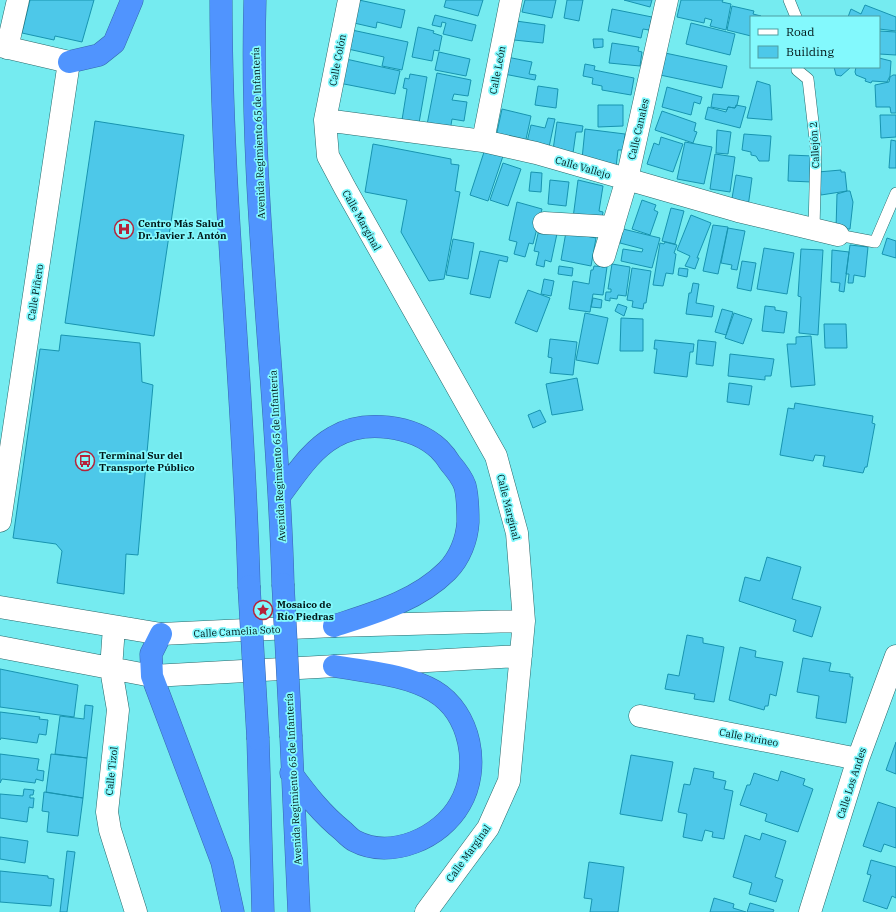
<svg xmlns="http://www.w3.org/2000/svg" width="896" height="912" viewBox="0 0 896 912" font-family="'IBM Plex Serif',serif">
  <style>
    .building { fill: #4dc8e9; stroke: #1894b0 }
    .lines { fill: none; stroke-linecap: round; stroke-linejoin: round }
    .lane-casing { stroke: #29686a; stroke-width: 12 }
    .street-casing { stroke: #29686a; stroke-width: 23 }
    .highway-casing { stroke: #3468ad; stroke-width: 23 }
    .lane { stroke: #fff; stroke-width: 11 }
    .street { stroke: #fff; stroke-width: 22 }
    .highway { stroke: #5094fe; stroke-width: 22 }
    .highway-bridge-casing { stroke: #3468ad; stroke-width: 23; stroke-linecap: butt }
    .highway-bridge { stroke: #5094fe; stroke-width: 22 }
    .labels { text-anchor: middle; stroke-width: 3.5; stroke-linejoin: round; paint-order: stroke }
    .street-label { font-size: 10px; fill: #001617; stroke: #83f9fd }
    .poi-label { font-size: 10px; font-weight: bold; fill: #001617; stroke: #83f9fd; text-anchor: start }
  </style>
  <rect width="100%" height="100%" fill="#75ebf0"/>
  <path class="building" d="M30 0H94L82 42 55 36 54 40 22 33Z
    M359 0 405 10 401 28 377 22 376 28 354 23Z
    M446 0H483L478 16 444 7Z
    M525 0H556L552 18 522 12Z
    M567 0H583L579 21 564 18Z
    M624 0H652L650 7Z
    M681 0H723L722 2 731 4 726 30 710 26 712 20 705 18 704 23 677 17Z
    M865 5 896 17V31L879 29V17H848L851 9 861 14Z
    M732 6 754 11 753 14 761 16 751 17V36L727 30Z
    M612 9 652 17 649 30 643 29 641 38 608 31Z
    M435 15 476 25 472 41 443 34 446 23 442 22 441 27 432 25Z
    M516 21 545 25 543 43 514 40Z
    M691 23 735 34 730 55 686 44Z
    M418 27 434 31 433 33 442 36 439 51 434 50 432 61 412 57Z
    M352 30 408 42 402 70 382 66 384 57 348 49Z
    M879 31 896 32V55L879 54Z
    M593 39H603V47L594 48Z
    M612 43 639 47 638 51 642 52 640 66 609 63Z
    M439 52 470 59 466 76 435 70Z
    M665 53 727 66 722 88 660 75Z
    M507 57 532 62 529 74 536 75 535 80 504 74Z
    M879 58 891 61 890 76 887 82 872 81 871 83 865 81 866 79 856 75 855 72 856 67H879Z
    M346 59 400 71 395 94 339 83Z
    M585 64 595 66 594 70 634 78 631 95 602 90V86L592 84 593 78 583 76Z
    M834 67H851L841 76 836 75Z
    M437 73 471 80 468 96 454 94 452 100 467 102 464 121 452 119 450 131 426 130Z
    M410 74 427 77 419 123 402 120 407 89 403 88 405 78 409 79Z
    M893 75H896V113H891L890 107H876L875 85 889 82 890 77Z
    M757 81 770 85 772 120 747 118Z
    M538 86 558 89 556 108 535 105Z
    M667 87 702 97 700 104 694 102 691 115 662 107Z
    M713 94 739 96 737 105 735 108 728 107 727 110 711 107Z
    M598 105H623V126L598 127Z
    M736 105 746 107 740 128 705 119 708 107 726 112 728 107 735 108Z
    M502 109 531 116 525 144 496 137Z
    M662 111 696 123 694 131 697 132 693 143 655 130Z
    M880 115H896V137L881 138Z
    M548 118 555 119 549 147 527 142 531 125 545 128Z
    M95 121 184 135 154 336 65 323Z
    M557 122 583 126 582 132H576L573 153 553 150Z
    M585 129 625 134 623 150H618L616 167 582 159Z
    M717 130 731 132 728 154 716 153Z
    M744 134 771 136 769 161H759L756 156 751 155V152L742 150Z
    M661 137 683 144 673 172 647 164 654 143 659 145Z
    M891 140 896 141V168H889Z
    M685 142 712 147 704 184 677 179Z
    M373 144 451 159V164L459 165 455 191 460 192 444 279 429 281 401 232 407 200 365 192Z
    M485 149 504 153 488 201 470 195Z
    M715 154 735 157 730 192 710 189Z
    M789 155 813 156 812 182 788 181Z
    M503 163 521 169 508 206 490 200Z
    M841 170V172H845L847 191 821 195 818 172Z
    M531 172 542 173 541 192 529 191Z
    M736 175 752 178 748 207 731 204Z
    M550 180 569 182 566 206 548 204Z
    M578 180 603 186 599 211 603 212 602 218H573Z
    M847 191H850L853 202 850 229H836L837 194Z
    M642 200 656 205 654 210 658 212 650 235 632 229Z
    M517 202 542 209 533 244 529 243 525 257 514 254 517 242 509 240Z
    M671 208 684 211 675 244 662 241Z
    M691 215 711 223 697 258H699L695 269 685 266 690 256 677 250Z
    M540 225 558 229 551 262 545 260 544 267 536 265 539 252 534 251Z
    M713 225 728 227 718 274 703 271Z
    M728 228 745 231 737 270 731 269 732 265 721 263Z
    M623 229 660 238 652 268 621 261 623 249 642 252 643 249 620 243Z
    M566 232 596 238 591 266 561 260Z
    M887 238 896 241V258L882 254Z
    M453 239 474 243 468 279 446 275Z
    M665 242 677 245 674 253 676 254 673 274 666 273 663 286 653 285 660 243 664 244Z
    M850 245 868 247 865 277 854 275 853 283H848L849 274H846Z
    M764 248 794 253 787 294 757 289Z
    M801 249 823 250 818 335 799 333 801 297 798 296Z
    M832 250 849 252 844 292 839 291 840 283 831 282Z
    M480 251 508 257 507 262 499 260 490 298 470 294Z
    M742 261 756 263 751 291 737 288Z
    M612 264 630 267 626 296 618 295 617 299 610 298V301L605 300 606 292H611V289H608Z
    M559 266 573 268 572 276 558 274Z
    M594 266 607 267 603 295 593 294 590 312 569 309 573 281 589 284 591 270H593Z
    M632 268 651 271 646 303H644L643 309 632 307 633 301 627 300Z
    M679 268 688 269 687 277 678 275Z
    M544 279 554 281 551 296 541 294Z
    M693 283 699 284 696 303 714 306 712 317 686 314 689 293H691Z
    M528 290 550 298 537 332 515 323Z
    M593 298 602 300 601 308 591 307Z
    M618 304 627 307 624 316 615 311Z
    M765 306 775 307V310L787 312 784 333 762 331Z
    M722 309 733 312 726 335 715 332Z
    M585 313 608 318 598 364 576 360Z
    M734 313 752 319 743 344 725 338Z
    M621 318 643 319V351H620Z
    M824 324H846L847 348H825Z
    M61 335 140 343 142 382 153 385 138 555 126 554 124 594 57 583 62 551 56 544 13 538 40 349 59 351Z
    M811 336 815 385 791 387 787 344H796V337Z
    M550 339 577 342 573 375 550 373 552 358 548 357Z
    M655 340 694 344 693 352H690L687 377 654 373 657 349H654Z
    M698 340 716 342 713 366 696 364Z
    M730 354 774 359 771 376H765V380L728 376Z
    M577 378 583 410 552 415 546 384Z
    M729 383 752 386 749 405 727 402Z
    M795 403 873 416 872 423 875 424 867 467H865L863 473 823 466 825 456 815 455 813 461 780 455 788 408 794 409Z
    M540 410 546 422 533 428 528 415Z
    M767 557 801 567 792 599 821 607 812 637 793 631 796 620 739 601 745 577 760 581Z
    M687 635 703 638V643L724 647 714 702 694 699 695 694 665 689 668 674 679 676Z
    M740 647 756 651 755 657 783 662 776 696 770 694 768 706H765L764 710 729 700Z
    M803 658 831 663 829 671 850 674V677H853L846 723 816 718 819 696 797 692Z
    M0 669 78 685 74 717 0 707Z
    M85 705 93 706 87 758 55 754 60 716 84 719Z
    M0 712 40 717 39 719 48 720 46 735 39 734 37 743 1 738 0 740Z
    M896 742V774L886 770Z
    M0 754 39 759 37 770 44 771 43 781 36 779 35 783 2 779 0 783Z
    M51 754 87 758 83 798 46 792Z
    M631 755 673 762 662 821 620 814Z
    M694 768 714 772 713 778 726 781 724 789 733 791 724 839 712 837 713 832 705 830 702 841 683 837 687 814 678 812 684 784 690 785Z
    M781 771 805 779 803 785 813 789 798 832 765 821 767 814 740 805 747 785H750L754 773 778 781Z
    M24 789 34 790 33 795H30V798H34L33 808 29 807 27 822 0 818V794L23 796Z
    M44 792 83 798 78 836 47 832 49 812 42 811Z
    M878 802 896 808V848L884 844 881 852 863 846Z
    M762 833 786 841 775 877 783 880 776 902 749 894 752 883 733 877 745 835 760 840Z
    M0 837 28 841 25 863 0 859Z
    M67 851 75 852 67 912H60Z
    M871 860 896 867V898L892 896 887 909 863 901 871 875 867 874Z
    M589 862 624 867 618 912H590L592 899 584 898Z
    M0 871 48 876V878L54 879 51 906 0 902Z
    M714 898 734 904 733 908 746 912H710Z
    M750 903 774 910 773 912H747Z"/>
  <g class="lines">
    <g class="lane-casing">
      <path id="lane" d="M789 0 796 17
        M797 67V70L808 79 816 148 814 229
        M838 235 875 242 896 193"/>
    </g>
    <g class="street-casing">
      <path id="street" d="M349 0 325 120 328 156 345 188 496 456 517 533 524 621 509 781 488 828 426 912
        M0 46 69 62 0 521
        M7 48 18 0
        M325 120 483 141 536 153 738 211 838 235
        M483 141 511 0
        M544 223 613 227
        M604 256 627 179 667 0
        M0 607 161 634 334 626 524 621
        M114 627 111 669 118 710 107 812 110 830 136 912
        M0 647 152 676 521 656
        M640 716 858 759
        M810 912 858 759 896 656"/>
    </g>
    <g class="highway-casing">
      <path id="highway" d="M221 0C221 196 244 390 249 586
        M255 0C249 195 278 389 283 584
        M69 62 99 55 114 43 132 0
        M281 494C296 474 311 450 334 437 364 419 413 425 439 449 443 453 447 458 450 463 456 470 462 477 465 486 468 497 468 510 468 522 467 539 460 558 447 571 417 601 374 613 334 626
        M161 634 151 654 152 676 222 862 233 912
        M291 737 299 912
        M258 739 263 912
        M291 773C307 795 322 814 343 831 347 835 351 839 355 841 391 860 441 838 460 804 481 768 471 713 434 691 405 674 367 672 334 666"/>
    </g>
    <use href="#lane" class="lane"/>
    <use href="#street" class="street"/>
    <use href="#highway" class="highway"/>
    <g class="highway-bridge-casing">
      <path id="highway-bridge" d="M283 584 291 737
        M249 586 258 739"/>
    </g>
    <use href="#highway-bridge" class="highway-bridge"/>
  </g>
  <defs>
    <g id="hospital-ring" transform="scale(1)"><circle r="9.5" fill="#83f9fd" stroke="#b5233a" stroke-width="1.5"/><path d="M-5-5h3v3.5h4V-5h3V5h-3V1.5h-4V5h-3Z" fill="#b5233a"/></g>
    <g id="bus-ring" transform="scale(1)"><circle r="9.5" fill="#83f9fd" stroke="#b5233a" stroke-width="1.5"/><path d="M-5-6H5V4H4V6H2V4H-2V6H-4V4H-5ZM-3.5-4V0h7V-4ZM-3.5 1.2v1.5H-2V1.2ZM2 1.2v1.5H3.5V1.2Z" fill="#b5233a"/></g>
    <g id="sight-ring" transform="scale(1)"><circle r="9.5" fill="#83f9fd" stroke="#b5233a" stroke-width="1.5"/><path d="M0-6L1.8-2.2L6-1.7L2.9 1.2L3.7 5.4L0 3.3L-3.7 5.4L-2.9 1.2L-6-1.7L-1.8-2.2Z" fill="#b5233a"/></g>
  </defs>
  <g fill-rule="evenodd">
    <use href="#hospital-ring" x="124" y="229"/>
    <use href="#bus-ring" x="85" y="461"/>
    <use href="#sight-ring" x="263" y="610"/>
  </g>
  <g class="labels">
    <g class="street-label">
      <text transform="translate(337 60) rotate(-79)" y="4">Calle Colón</text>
      <text transform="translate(497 70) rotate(-79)" y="4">Calle León</text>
      <text transform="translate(638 129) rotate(-77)" y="4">Calle Canales</text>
      <text transform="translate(258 133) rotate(-92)" y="4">Avenida Regimiento 65 de Infantería</text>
      <text transform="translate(814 145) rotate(-93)" y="4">Callejón 2</text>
      <text transform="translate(583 167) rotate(16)" y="4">Calle Vallejo</text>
      <text transform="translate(362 220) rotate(61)" y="4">Calle Marginal</text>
      <text transform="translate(35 292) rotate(-81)" y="4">Calle Piñero</text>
      <text transform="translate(277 456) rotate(-93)" y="4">Avenida Regimiento 65 de Infantería</text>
      <text transform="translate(509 507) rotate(76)" y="4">Calle Marginal</text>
      <text transform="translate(237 631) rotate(-3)" y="4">Calle Camelia Soto</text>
      <text transform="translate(749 737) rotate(11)" y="4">Calle Pirineo</text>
      <text transform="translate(111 771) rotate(-84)" y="4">Calle Tizol</text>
      <text transform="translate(293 779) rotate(-93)" y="4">Avenida Regimiento 65 de Infantería</text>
      <text transform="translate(851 783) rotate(-72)" y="4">Calle Los Andes</text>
      <text transform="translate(468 853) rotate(-54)" y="4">Calle Marginal</text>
    </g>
    <g class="poi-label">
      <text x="138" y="227">Centro Más Salud<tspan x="138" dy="12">Dr. Javier J. Antón</tspan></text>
      <text x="99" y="459">Terminal Sur del<tspan x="99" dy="12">Transporte Público</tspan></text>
      <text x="277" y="608">Mosaico de<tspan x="277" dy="12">Río Piedras</tspan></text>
    </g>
  </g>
  <rect x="750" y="16" width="130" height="52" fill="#83f9fd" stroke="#4f9ea1"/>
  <rect x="758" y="29" width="20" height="6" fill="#ffffff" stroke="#4f9ea1"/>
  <text x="786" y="36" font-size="12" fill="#001617">Road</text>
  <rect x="758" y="46" width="20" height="12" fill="#4dc8e9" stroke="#4f9ea1"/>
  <text x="786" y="56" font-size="12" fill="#001617">Building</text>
</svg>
